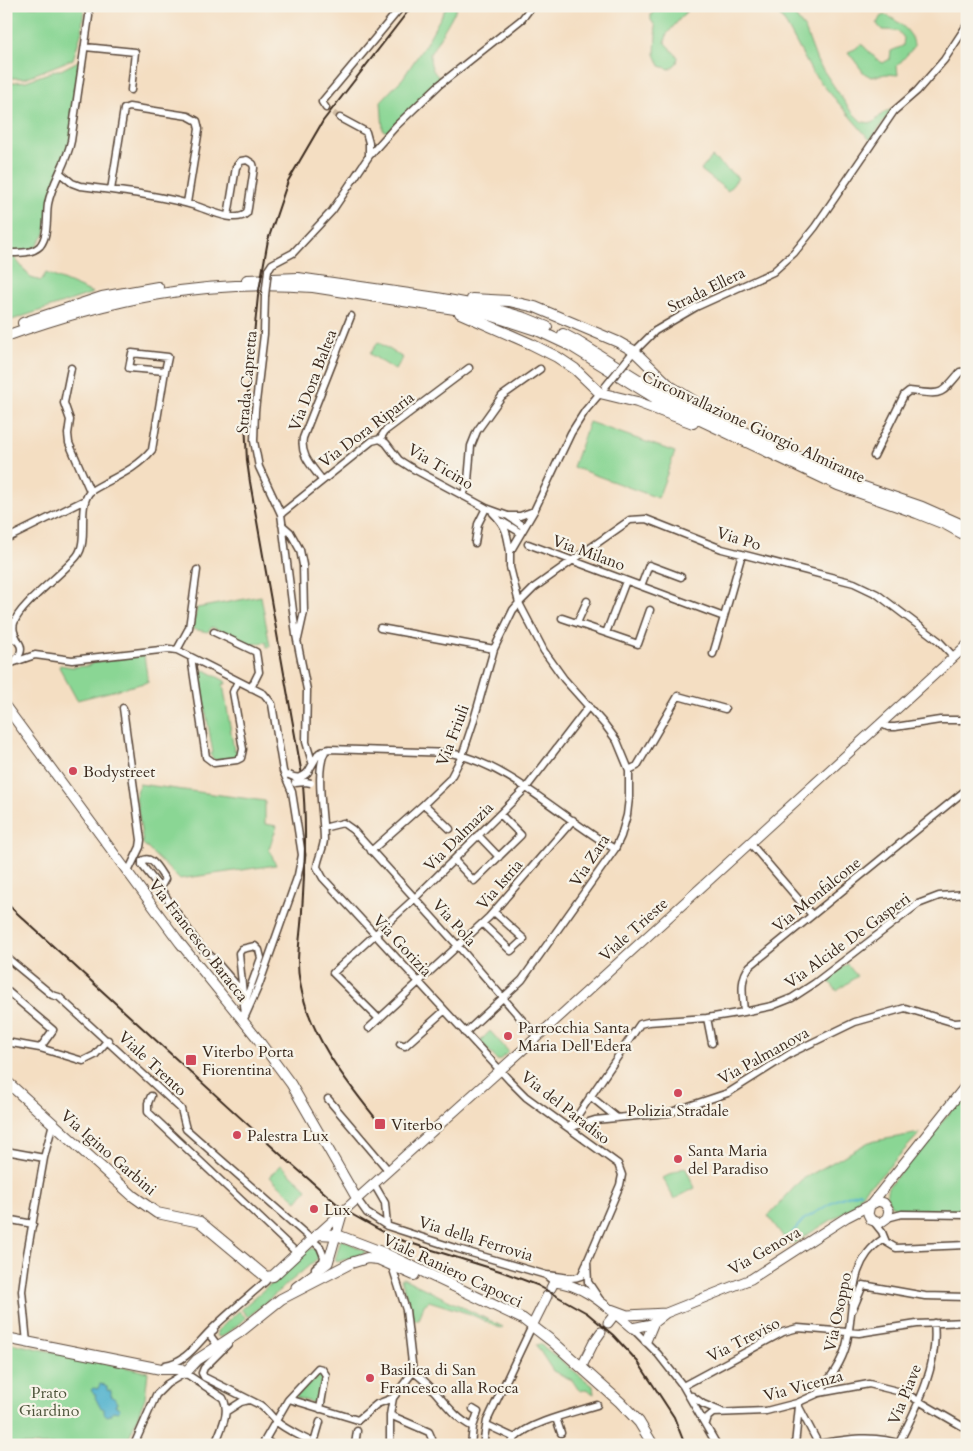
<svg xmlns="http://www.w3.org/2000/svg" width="973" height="1451" viewBox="0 0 973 1451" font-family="Cardo,serif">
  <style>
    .green { fill: #8ad694; stroke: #628059; fill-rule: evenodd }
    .water { fill: #4eb1cd; stroke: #446e76 }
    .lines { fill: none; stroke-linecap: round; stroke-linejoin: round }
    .stream { stroke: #4eb1cd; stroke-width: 2 }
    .minor-tunnel { stroke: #cfbaa1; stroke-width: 6; stroke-dasharray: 6 3; stroke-linecap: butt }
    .minor-casing { stroke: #574537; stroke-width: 9 }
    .secondary-casing { stroke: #574537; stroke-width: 11 }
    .primary-casing { stroke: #574537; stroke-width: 12 }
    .trunk-casing { stroke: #574537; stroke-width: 12 }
    .minor { stroke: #fff; stroke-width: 6 }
    .secondary { stroke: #fff; stroke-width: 9 }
    .primary { stroke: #fff; stroke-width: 10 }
    .trunk { stroke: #fff; stroke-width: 10 }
    .rail { stroke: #3b2a1e; stroke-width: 2 }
    .minor-bridge-casing { stroke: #574537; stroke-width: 9; stroke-linecap: butt }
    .minor-bridge { stroke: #fff; stroke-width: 6 }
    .poi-dot { fill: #d1495b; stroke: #f7f3e8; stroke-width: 2 }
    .labels { text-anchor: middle; stroke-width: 4.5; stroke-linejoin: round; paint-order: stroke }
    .street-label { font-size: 16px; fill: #3b2a1e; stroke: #f7f3e8 }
    .poi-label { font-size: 16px; fill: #3b2a1e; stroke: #f7f3e8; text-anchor: start }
    .park-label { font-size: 16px; fill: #4f553c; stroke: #f7f3e8 }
  </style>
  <rect width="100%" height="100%" fill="#f7f3e8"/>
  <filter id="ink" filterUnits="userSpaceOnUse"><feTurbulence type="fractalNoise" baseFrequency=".02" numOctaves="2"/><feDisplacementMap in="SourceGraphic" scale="10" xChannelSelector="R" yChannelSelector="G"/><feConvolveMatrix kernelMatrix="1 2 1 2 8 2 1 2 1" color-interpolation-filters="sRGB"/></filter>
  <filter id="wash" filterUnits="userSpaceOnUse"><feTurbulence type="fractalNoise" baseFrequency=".0096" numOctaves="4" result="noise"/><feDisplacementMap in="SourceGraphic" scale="20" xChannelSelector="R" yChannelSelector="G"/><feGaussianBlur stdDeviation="1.12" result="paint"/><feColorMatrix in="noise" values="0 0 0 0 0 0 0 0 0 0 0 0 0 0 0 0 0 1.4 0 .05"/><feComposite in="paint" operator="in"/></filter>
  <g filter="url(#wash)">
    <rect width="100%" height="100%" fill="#f4dec2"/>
    <path class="green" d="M6 6H84L82 31 73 59 25 78H6Z
      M447 6H458L430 54C430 65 432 72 441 79L387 132 383 130 381 101 403 78 425 45Z
      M665 6 690 7 667 34 665 43 678 57 677 63 670 69 660 66 655 54 656 34 655 26 651 20V14L655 11 663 10Z
      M773 6H787L805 29 817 61 850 110 862 122 873 123 884 112 893 109 870 140 812 72 787 26Z
      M885 15C896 19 915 33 914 47L897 66 898 75 886 74 871 77 864 73 848 52 855 49 861 44C869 50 874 59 883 63L890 59 891 51 903 46 904 38C897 28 893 31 882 30L877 24C879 19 880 17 885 15Z
      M84 58 71 141 51 194 45 234 34 250 6 253V83L26 81 57 70H61Z
      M712 157 738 178 728 191 701 170Z
      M6 257H14L31 278 41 281 46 273 93 293 6 322Z
      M378 342 403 358 395 370 370 354Z
      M589 422 675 452 658 498 573 467Z
      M261 596 270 646 267 647 266 642 249 645V644L212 627 208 632 192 629 197 608Z
      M144 655 148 682 77 700 59 667 60 665 72 667 87 666 95 662Z
      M205 670 225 681 226 684H223L234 750H239L238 754 235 758 217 761 213 759 210 754 213 753 200 679 196 678 200 672Z
      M139 784 265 801V824L277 826 269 849 276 865 179 879 143 844 136 797Z
      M847 964 857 976 837 991 827 979Z
      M490 1031 509 1052 498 1061 480 1041Z
      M967 1092V1211C953 1211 940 1210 926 1210 920 1210 913 1211 906 1211 893 1211 883 1200 888 1187Z
      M920 1133 875 1182 868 1185 854 1206 794 1243H788L768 1216 801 1180 869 1142Z
      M281 1165 307 1189 297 1201 270 1177Z
      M685 1167 695 1188 674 1199 663 1178Z
      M341 1239 365 1251V1253L337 1262 335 1260Z
      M313 1248 318 1251 319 1257 317 1259 248 1317 241 1309 294 1264 307 1250Z
      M403 1278 503 1327 502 1329 470 1314 429 1301 424 1305 419 1320H410L411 1311 401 1279Z
      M239 1311 246 1318 222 1337 217 1336V1331Z
      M6 1342 148 1372 145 1398 126 1445H6ZM100 1387 106 1390H109L111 1396 117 1403 115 1407 120 1408 112 1412 103 1408 95 1389Z
      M540 1344 593 1386 594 1394 586 1389 581 1391 578 1389 572 1380 553 1371 536 1345Z
      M318 1372H321L323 1375 319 1405 295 1397Z"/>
    <path class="water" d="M100 1384 105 1385 107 1387V1390L111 1391V1396L114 1398 117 1403 115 1406 120 1408 118 1412 113 1411 111 1415 107 1416 104 1413V1409L100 1407 95 1397 96 1394H94L91 1390 93 1388 98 1389Z"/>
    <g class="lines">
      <path class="stream" d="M789 1237 803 1220 838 1199 860 1192"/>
    </g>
  </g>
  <g filter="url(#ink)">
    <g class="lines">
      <path class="minor-tunnel" d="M326 108 340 118"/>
      <g class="minor-casing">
        <path id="minor" d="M85 47 135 52 131 90
          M326 108 322 102 402 6
          M369 156 396 126 439 85 522 19 532 6
          M60 173 72 183 80 186C119 191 159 195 196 206 209 210 235 224 247 213L248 208 254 168 253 164 247 160 241 161 236 167 228 216
          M111 190 124 109 129 107 188 116 197 121 199 129 187 203
          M6 253C17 253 32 254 40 246 49 235 46 217 48 204 52 182 67 163 71 141L89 16 88 6
          M268 270 272 264 293 253 332 211 369 156V143L366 132 340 118
          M265 296 264 334 255 411 254 441 259 467 281 514 296 635 307 690 306 742 312 762
          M633 353 655 331 696 307 773 272 794 253 815 227 894 111 917 91 944 60 967 25
          M71 368 64 403 70 420 68 434 69 443 90 491
          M380 439 386 443 399 460 410 467 486 508 508 516 524 527
          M380 439 385 431 469 368
          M874 456 904 395 909 391C941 394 939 398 960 372L967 371
          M322 480C312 466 300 456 303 438L351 316
          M463 496 468 481 471 446 477 431 502 396 540 369
          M493 513C507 527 507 534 510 552
          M281 514 372 441 380 439
          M509 516H520L534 511
          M503 522 521 533
          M282 525 290 532 300 550 303 565 304 612 298 639
          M6 539 85 500
          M475 543 478 524 486 508
          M528 544 724 617 742 554
          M641 586 649 565 681 577
          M562 618 606 633 626 581
          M577 623 587 601
          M380 628 494 649
          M214 632 256 652 259 672 251 688
          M606 633 638 644 650 610
          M6 638C21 637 26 651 15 660
          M18 641C15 635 12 630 14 623 19 605 63 574 77 556 89 541 77 509 89 493 93 489 100 486 105 483 122 474 140 465 152 450L165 371 129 368 132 353 168 357 165 371
          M177 650 189 628 197 570
          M713 654 724 617
          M191 657 206 757 214 763 237 760 241 758 243 749 233 692 238 681
          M6 665 35 655 72 660 169 649 177 650 264 694 272 704 283 771 292 792 302 855 298 875 259 985 243 1021
          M123 708 141 840 140 847 128 872
          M882 724 888 727H895L940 720H967
          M326 750C314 768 324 818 324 840 323 850 318 858 317 867L323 878 510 1081 526 1097 618 1164 622 1175 620 1185 587 1262 588 1282 600 1300
          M629 770 637 766 678 696 725 709
          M308 772 319 753 329 749 451 753C510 765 563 819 615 849
          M424 804 450 829
          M323 828 343 823 353 830 459 947 537 1037
          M478 835 499 857
          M750 843 812 915
          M371 851 424 804 450 779 462 756 473 723 494 649 513 610 519 603 535 587 556 572 630 520 646 519 722 549 854 583 877 594 939 641 954 657
          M454 860 474 881 521 835 500 814
          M160 888 142 865V861C152 854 159 871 165 879L160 888 201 948 212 957 239 988 242 996
          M483 924 511 951 524 939 494 912
          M6 957 52 995 59 997 181 1109 186 1129 320 1247 324 1257 323 1261 315 1268
          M6 990 53 1030 40 1048
          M244 1005 261 958 259 950 255 946 242 949 239 953 245 1015
          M744 1012 772 1006 792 998 815 983 918 904 939 896 967 894
          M707 1018 712 1043
          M379 1019 333 973 415 898 526 788 589 706
          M369 1028 489 917 573 820
          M465 1033 522 980 615 849 621 836 627 815 629 798V770L617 741 605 725 564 679 544 651 519 603 510 567V552L534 511 571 433 585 411 601 392
          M6 1042 40 1048 83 1061 95 1055 108 1040
          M400 1044 405 1046 444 1011
          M151 1096 148 1103V1112L297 1253
          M590 1096 617 1118
          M328 1099 389 1171
          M569 1128 640 1024 648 1022 707 1018 744 1012C743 996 739 979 750 966L967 789
          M569 1128 595 1120 668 1113 728 1093 793 1052 855 1022 905 1008 955 1023 967 1022
          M6 1151 44 1158
          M374 1184 385 1203 387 1226
          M357 1199 367 1213 387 1226 458 1249 546 1275 554 1282
          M887 1218 902 1214 967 1215
          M6 1219 33 1224
          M874 1222 882 1232 886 1242 896 1248 967 1245
          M546 1275C558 1275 570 1281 581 1276L586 1265
          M853 1309 863 1285 925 1296 967 1297
          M632 1328 658 1354 683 1386 717 1445
          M214 1330 209 1334 218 1346
          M27 1343 22 1291 26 1260 44 1158 53 1123
          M228 1344 204 1368 202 1373 204 1377 260 1405C267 1410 271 1416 277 1422 285 1429 309 1441 320 1445
          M165 1365C186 1362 196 1345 210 1331 228 1313 247 1298 266 1281V1277
          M413 1372C436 1386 448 1415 473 1427
          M683 1386 783 1332 798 1328 859 1333 917 1324 967 1322
          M819 1393C830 1378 841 1364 846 1346 856 1308 845 1264 883 1239
          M692 1396 703 1404 720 1411
          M289 1399 358 1420 377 1404 393 1398
          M799 1407 819 1445
          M227 1411 241 1402 249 1400
          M390 1415 429 1432 432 1439 430 1445
          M556 1418 561 1433
          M706 1423 708 1417 713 1413 766 1411 797 1403 819 1393 869 1384 905 1393 967 1429
          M487 1425 515 1438 510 1445
          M515 1438C530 1422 575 1412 597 1405
          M266 1440 272 1445
          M314 1443 320 1422
          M818 1444C846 1439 876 1434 903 1445
          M134 1445 156 1395 167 1384 185 1373 223 1398C231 1413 220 1430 215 1445
          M262 1445 288 1400 318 1368 322 1369 326 1375 320 1409
          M355 1445 357 1431
          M390 1445V1415L393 1398 413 1372 406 1310 392 1266
          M471 1445 473 1427 478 1412 473 1409
          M483 1445 487 1421 532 1326
          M795 1445 799 1406
          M898 1445C917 1407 939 1366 934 1323"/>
      </g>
      <g class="secondary-casing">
        <path id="secondary" d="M6 707 180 943 257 1038 291 1084 357 1199
          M872 1203 967 1084
          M318 1234 537 1037 967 645
          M296 1287 328 1263 343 1211
          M551 1288 554 1282C585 1284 609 1309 632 1328
          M608 1308 627 1315 666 1313 751 1279 847 1217 878 1201 884 1203 889 1210 887 1218 880 1223 871 1220 868 1214 870 1205
          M608 1323 615 1314
          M532 1326 547 1296
          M632 1328 652 1324 666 1313
          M646 1341 654 1322
          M582 1366 594 1342 601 1332"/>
      </g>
      <g class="primary-casing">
        <path id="primary" d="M6 1081 133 1196 157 1213 200 1222 266 1277 273 1276 318 1234 337 1235 384 1253 523 1319 553 1342 620 1402 639 1422 653 1445
          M6 1338 161 1369H181L185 1373 197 1360 240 1332 281 1299 351 1263 367 1258 378 1259 414 1275"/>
      </g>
      <g class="trunk-casing">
        <path id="trunk" d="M247 280 298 278 437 298 491 308 525 318 547 327
          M472 299 509 301 535 307 618 342 634 351 670 386 700 405
          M460 313 531 344 557 357 575 369 600 393 637 402 693 423
          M23 323 102 297 158 287
          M563 334 578 342 655 390 723 422 855 484 922 507 967 527
          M6 336C109 299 203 279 313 287L487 314 539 331 571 346 660 401 838 485 917 513 947 525 967 536"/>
      </g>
      <use href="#minor" class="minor"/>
      <use href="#secondary" class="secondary"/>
      <use href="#primary" class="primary"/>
      <use href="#trunk" class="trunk"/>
      <path class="rail" d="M6 903 280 1154 344 1210 394 1238 500 1271 537 1285 587 1313 613 1335 638 1362 674 1417 685 1445
        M380 1124C347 1082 310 1038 300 983 295 960 301 935 302 911 305 865 307 821 302 775L250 482 247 461 245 421 258 296 268 240 288 181 323 121 412 6"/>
      <g class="minor-bridge-casing">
        <path id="minor-bridge" d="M265 296 268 270
          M605 387 630 356
          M289 775C296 779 303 778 308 772
          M295 783 306 782 311 783"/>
      </g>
      <use href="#minor-bridge" class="minor-bridge"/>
    </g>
  </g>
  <g class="poi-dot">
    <circle cx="73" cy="771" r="5"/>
    <circle cx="508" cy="1036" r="5"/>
    <rect x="185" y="1054" width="12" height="12" rx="2.5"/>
    <circle cx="678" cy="1093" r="5"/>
    <rect x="374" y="1118" width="12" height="12" rx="2.5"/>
    <circle cx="237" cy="1135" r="5"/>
    <circle cx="678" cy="1159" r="5"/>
    <circle cx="314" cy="1209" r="5"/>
    <circle cx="370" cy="1378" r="5"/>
  </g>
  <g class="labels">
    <g class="street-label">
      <text transform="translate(706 289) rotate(-26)" y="6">Strada Ellera</text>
      <text transform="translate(312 380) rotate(-69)" y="6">Via Dora Baltea</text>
      <text transform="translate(246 382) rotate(-85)" y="6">Strada Capretta</text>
      <text transform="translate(754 426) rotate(25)" y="6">Circonvallazione Giorgio Almirante</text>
      <text transform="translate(366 429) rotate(-37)" y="6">Via Dora Riparia</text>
      <text transform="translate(441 466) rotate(31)" y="6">Via Ticino</text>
      <text transform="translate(739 538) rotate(17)" y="6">Via Po</text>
      <text transform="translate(589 552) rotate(20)" y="6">Via Milano</text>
      <text transform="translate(452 735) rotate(-69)" y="6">Via Friuli</text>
      <text transform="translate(458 836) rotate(-45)" y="6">Via Dalmazia</text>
      <text transform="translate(589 860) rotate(-57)" y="6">Via Zara</text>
      <text transform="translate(499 884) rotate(-49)" y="6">Via Istria</text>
      <text transform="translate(816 894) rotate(-39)" y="6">Via Monfalcone</text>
      <text transform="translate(455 922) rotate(48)" y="6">Via Pola</text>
      <text transform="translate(633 929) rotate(-42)" y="6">Viale Trieste</text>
      <text transform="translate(199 940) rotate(52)" y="6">Via Francesco Baracca</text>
      <text transform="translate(847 940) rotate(-36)" y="6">Via Alcide De Gasperi</text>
      <text transform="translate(403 945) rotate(47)" y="6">Via Gorizia</text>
      <text transform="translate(763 1055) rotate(-29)" y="6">Via Palmanova</text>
      <text transform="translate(153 1063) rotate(43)" y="6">Viale Trento</text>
      <text transform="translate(566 1107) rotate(38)" y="6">Via del Paradiso</text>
      <text transform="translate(109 1152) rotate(41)" y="6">Via Igino Garbini</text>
      <text transform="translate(476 1238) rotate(17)" y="6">Via della Ferrovia</text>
      <text transform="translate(764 1250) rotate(-30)" y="6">Via Genova</text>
      <text transform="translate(453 1270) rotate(25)" y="6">Viale Raniero Capocci</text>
      <text transform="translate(837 1312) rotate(-78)" y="6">Via Osoppo</text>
      <text transform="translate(743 1339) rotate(-27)" y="6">Via Treviso</text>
      <text transform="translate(803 1385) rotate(-15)" y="6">Via Vicenza</text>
      <text transform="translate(904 1394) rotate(-68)" y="6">Via Piave</text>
    </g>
    <g class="poi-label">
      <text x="83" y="777">Bodystreet</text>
      <text x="518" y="1033">Parrocchia Santa<tspan x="518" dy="18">Maria Dell'Edera</tspan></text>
      <text x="202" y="1057">Viterbo Porta<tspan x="202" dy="18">Fiorentina</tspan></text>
      <text x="678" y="1116" text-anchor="middle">Polizia Stradale</text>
      <text x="391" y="1130">Viterbo</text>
      <text x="247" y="1141">Palestra Lux</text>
      <text x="688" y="1156">Santa Maria<tspan x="688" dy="18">del Paradiso</tspan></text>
      <text x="324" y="1215">Lux</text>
      <text x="380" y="1375">Basilica di San<tspan x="380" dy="18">Francesco alla Rocca</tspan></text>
    </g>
    <g class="park-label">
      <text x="49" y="1398">Prato<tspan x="49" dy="18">Giardino</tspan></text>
    </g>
  </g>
  <rect width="973" height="1451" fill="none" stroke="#f7f3e8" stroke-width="25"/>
</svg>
